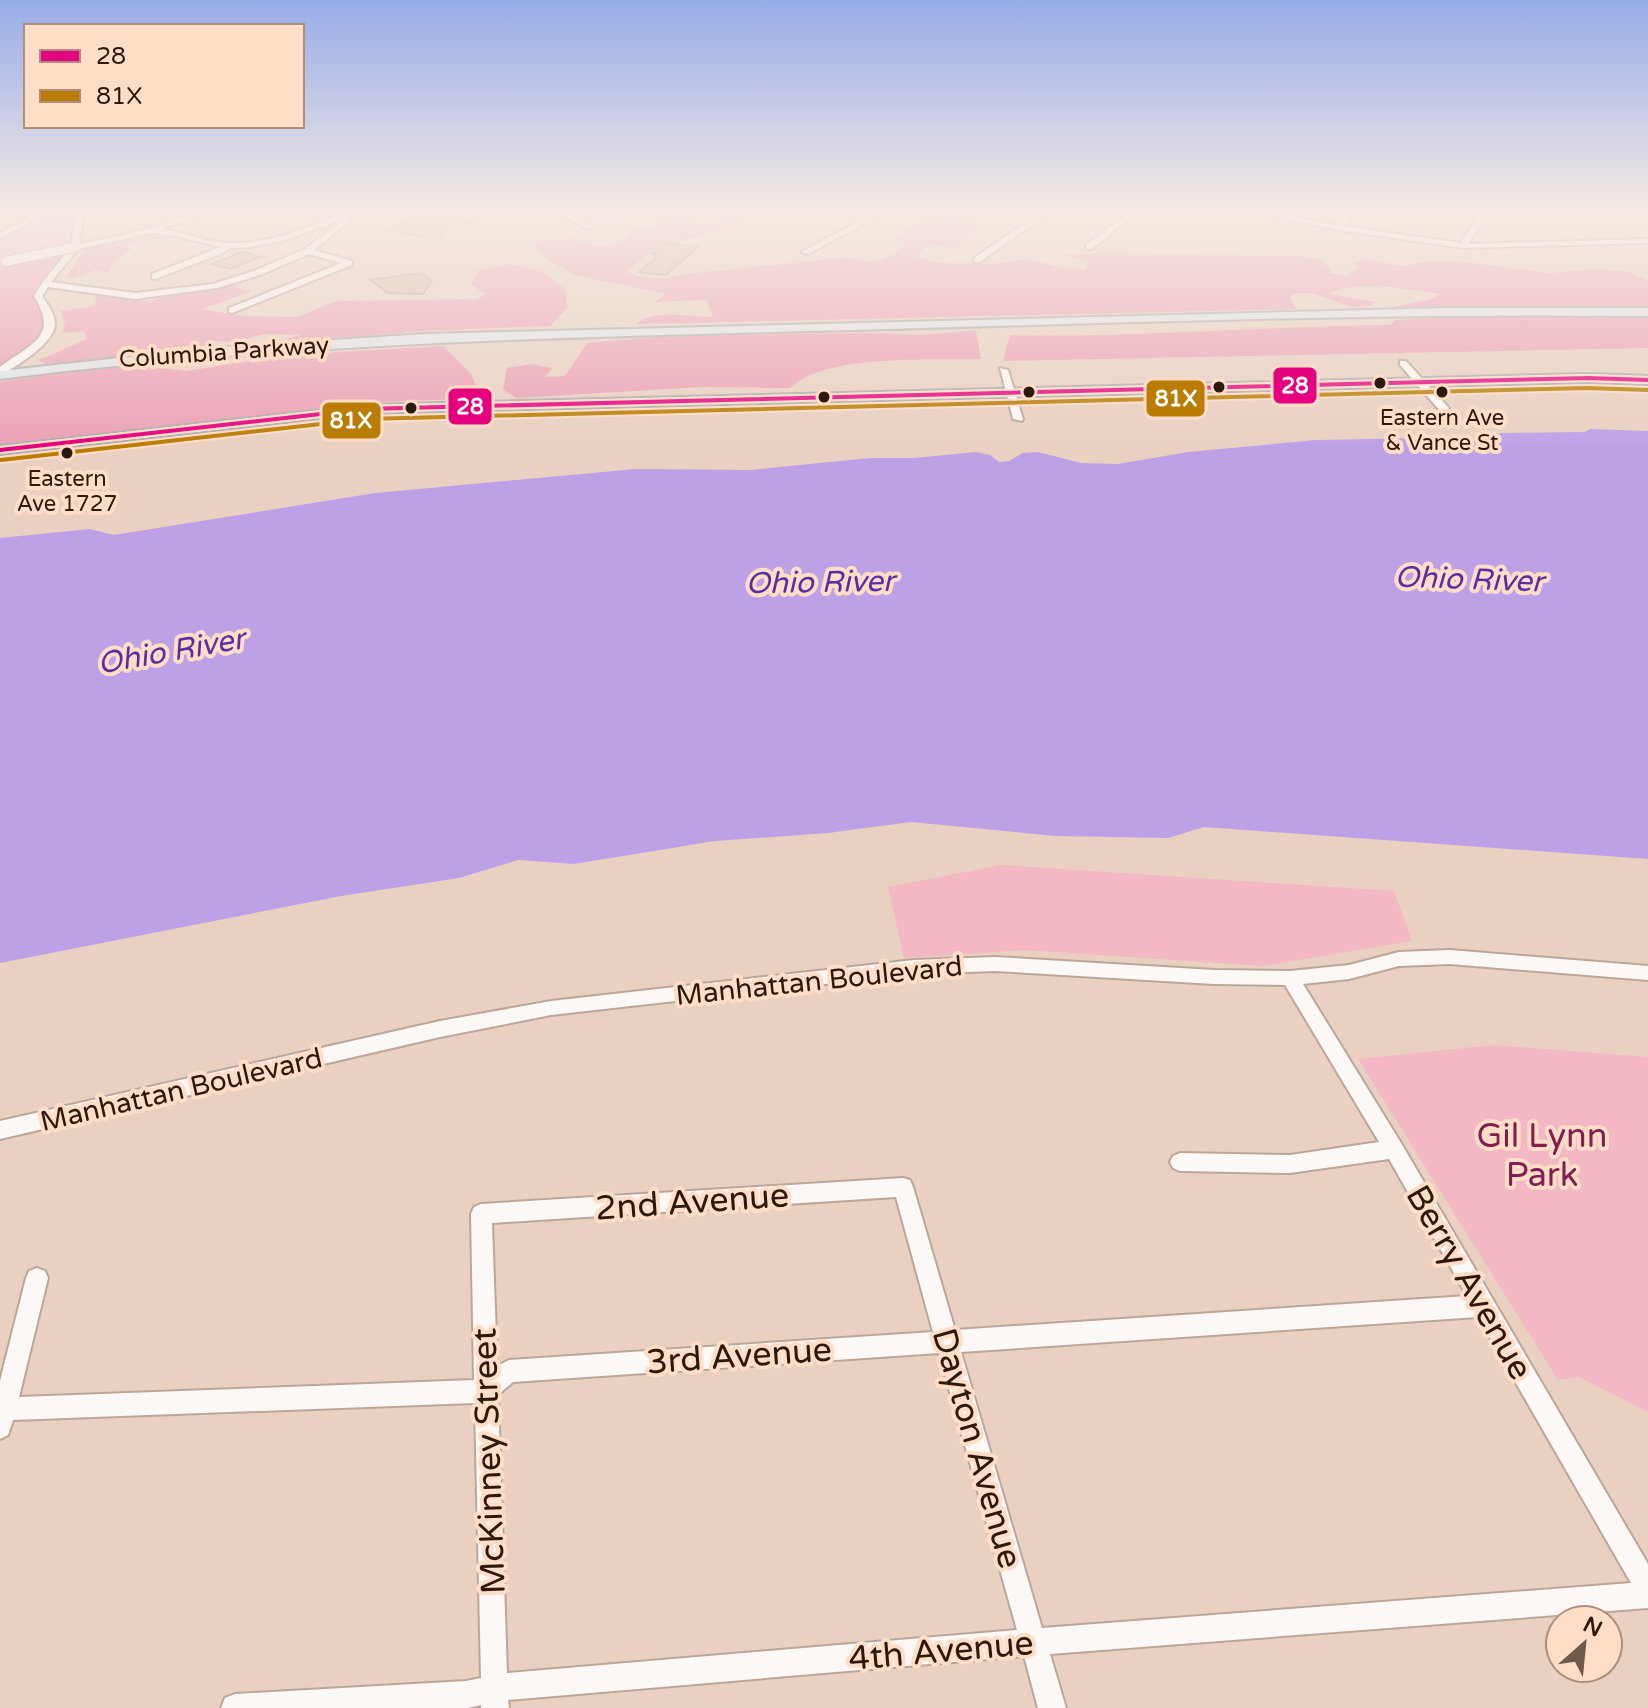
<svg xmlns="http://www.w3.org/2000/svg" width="1648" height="1708" viewBox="0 0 1648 1708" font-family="'Varela Round',sans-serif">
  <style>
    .green { fill: #f3b8c4 }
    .forest { fill: #eca1b5 }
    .water { fill: #bda1e7 }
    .building { fill: #dab8ab; stroke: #bba49a; stroke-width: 2 }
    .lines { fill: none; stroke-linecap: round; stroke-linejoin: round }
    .minor-casing { stroke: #bba699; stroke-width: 4 }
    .major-casing { stroke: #b0aca9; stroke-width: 4 }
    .highway-casing { stroke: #b0aca9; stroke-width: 4 }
    .minor { fill: #fcf8f6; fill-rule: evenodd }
    .major { fill: #eceeee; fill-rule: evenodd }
    .highway { fill: #e2e6e9; fill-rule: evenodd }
    .minor-bridge-casing { stroke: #bba699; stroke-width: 11; stroke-linecap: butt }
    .minor-bridge { stroke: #fcf8f6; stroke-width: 9 }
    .bus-1-casing { stroke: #ffddc7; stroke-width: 8 }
    .bus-2-casing { stroke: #ffddc7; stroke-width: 8 }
    .bus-1 { stroke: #e5007d; stroke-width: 4 }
    .bus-2 { stroke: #ba7c03; stroke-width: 4 }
    .bus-dot { fill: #2d190b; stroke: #ffddc7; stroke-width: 3 }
    .labels { text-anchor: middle; stroke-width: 8; stroke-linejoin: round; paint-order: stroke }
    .far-bus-label { font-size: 22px; fill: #2d190b; stroke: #ffddc7 }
    .far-street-label { font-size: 24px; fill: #2d190b; stroke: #ffddc7 }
    .street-label { font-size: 28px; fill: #2d190b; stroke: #ffddc7 }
    .water-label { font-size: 30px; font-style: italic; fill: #5b2da5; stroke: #ffddc7 }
    .near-park-label { font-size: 34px; fill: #831c50; stroke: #ffddc7 }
    .near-street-label { font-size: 34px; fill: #2d190b; stroke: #ffddc7 }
    .line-badge { stroke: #ffddc7; stroke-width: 3 }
    .badge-label { font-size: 22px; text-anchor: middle; font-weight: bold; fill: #fff }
  </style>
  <rect width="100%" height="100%" fill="#e9d0c1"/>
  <path class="green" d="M54 208H79L80 236 44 287 0 372V236Z
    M1001 865 1394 891 1412 941 1263 966 1024 950 904 958 888 887Z
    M1493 1045 1648 1057V1412L1579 1377 1558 1380 1358 1059Z"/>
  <path class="forest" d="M747 208H765L716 231 690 239 666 241 625 271C645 280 665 280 685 274L848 257C876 267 885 259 908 244L894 237 920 222H940L967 217 978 227 956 247 927 245 917 257 938 263 992 264 1029 259 1062 268 1086 269 1087 261 1061 254 1302 256 1322 260 1330 268V273L1347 276 1358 267 1354 262 1368 260 1403 266 1430 261 1465 262 1550 273 1596 269 1629 272 1648 281V307L1389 308 1432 299 1441 294C1414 290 1351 279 1329 294L1376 302C1348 321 1315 280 1289 297L1297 309 636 324C655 308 691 318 713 317L707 300 655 302 666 294 575 275 548 260 531 241 575 239 598 246 616 244 633 231 658 225 662 218 686 212 700 214 688 223 715 224Z
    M153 236 165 238 148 239 126 246 132 249 115 260 107 273 96 270 72 279 67 276 86 248Z
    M72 254 38 296 47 307 42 341 0 367V267Z
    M510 264 542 272 566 290 567 308 550 326 420 331 299 342 275 341 301 335 266 334 235 342 215 341 196 349 138 353 137 365 186 371 287 355 443 346 471 374 477 388 459 399 378 402 0 444V382L40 376 45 363 39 360 87 339 84 331 62 333 65 323 61 311 95 306 96 296 146 301 236 284V288L252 291 202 309 241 316 298 317 336 301 476 299 486 294 471 284 479 270Z
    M1481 316 1648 318V348L1003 361 1010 335C1137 338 1263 326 1390 325L1396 320Z
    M976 330 981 359C931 361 826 353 790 388L703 387 517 398 503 390 507 368 531 364 552 368 545 377 565 376 587 343 667 336 873 333 920 335Z"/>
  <path class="water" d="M1590 429 1648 431V859L1204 827 1168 838 1056 836 911 822 828 833 715 841 574 864 518 860 459 878 341 896 0 963V538L90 529 114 535 375 493 636 469 750 470 870 458H914L976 452 990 455 999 462 1009 461 1023 453 1038 452 1081 463 1118 464 1188 452 1316 440 1426 438 1468 442 1502 433 1585 432Z"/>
  <path class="building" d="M409 208H472L474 222 447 225 440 237 432 239 385 230 419 215 409 213Z
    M667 243 698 247 666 275 639 272 659 255 653 254Z
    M243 252 261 257 231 269 212 264Z
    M421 273 432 281 423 294 388 293 370 280Z"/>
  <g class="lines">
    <g class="minor-casing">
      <path id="minor" d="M48 208H57L0 238V233Z
        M75 208H83L80 244 149 229 207 208H218L163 229C182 232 199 239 218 242 262 248 303 229 343 213L350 215 358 208H366L314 250 352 261V265L232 313 229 312V308L341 263 309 254 260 275 217 288 135 299 48 287 42 296C48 305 55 314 55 325 54 343 15 368 0 375V367C30 344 60 338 34 296 56 257 76 260 75 208ZM346 218 305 249 254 271 213 284 135 293 51 282 78 249 151 233 176 236 220 247 152 274V278L155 279 221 254 230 248 251 247 286 240Z
        M546 208H556L588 224 626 208H636L588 229Z
        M884 208H893L808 254 801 252Z
        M1047 208H1056L980 262H974V258Z
        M1135 208H1143L1092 249H1086V245Z
        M1236 208H1252L1336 225 1351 208H1358L1343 226 1461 243 1483 208H1491L1468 244 1648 239V243L1463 248 1338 230Z
        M1400 361H1406L1449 408V412H1441L1400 365Z
        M1000 368 1008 370 1023 419 1022 421 1013 419Z
        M1450 950 1648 966V980L1450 964 1399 966 1349 979 1303 984 1401 1143 1648 1564V1608L1050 1654 1066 1708H1038L1024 1656 508 1700 509 1708H481V1705L468 1708H221L225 1698 235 1694 466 1681 481 1678 475 1403 13 1420 8 1435 0 1439V1381L26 1278 29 1271 37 1268 45 1271 48 1278 19 1397 474 1380 471 1214 474 1207 481 1204 903 1178 910 1180 913 1187 955 1330 1467 1296 1389 1159 1290 1173 1180 1171 1173 1168 1170 1162 1173 1156 1180 1153 1290 1155 1379 1142 1285 985 1214 984 995 971 914 974 551 1015 440 1037 0 1139V1121L440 1021 551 1001 914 960 995 957 1214 970 1290 971 1349 965 1399 952ZM896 1197 933 1332 509 1360 497 1366 492 1223ZM1478 1317 1631 1583 1042 1628 961 1352ZM939 1353 1017 1630 507 1673 498 1395 513 1382Z"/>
    </g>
    <g class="major-casing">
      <path id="major" d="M1588 374 1648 376V384L1588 382 365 413 0 454V446L365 405Z"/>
    </g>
    <g class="highway-casing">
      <path id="highway" d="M1449 308H1648V316C1383 313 1117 323 852 330 567 337 283 343 0 379V371L212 348 425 334Z"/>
    </g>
    <use href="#minor" class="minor"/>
    <use href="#major" class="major"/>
    <use href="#highway" class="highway"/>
    <g class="minor-bridge-casing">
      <path id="minor-bridge" d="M7 261 76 247"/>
    </g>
    <use href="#minor-bridge" class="minor-bridge"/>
    <g class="bus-1-casing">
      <path id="bus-1" d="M0 450 365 409 1588 378 1648 380"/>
    </g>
    <g class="bus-2-casing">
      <path id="bus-2" d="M1 460 366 419 1588 388 1648 390"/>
    </g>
    <use href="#bus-1" class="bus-1"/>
    <use href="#bus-2" class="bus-2"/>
  </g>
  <linearGradient id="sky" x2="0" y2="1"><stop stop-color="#97ace8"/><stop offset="0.47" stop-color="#f5eae3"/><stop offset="1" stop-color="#f5eae3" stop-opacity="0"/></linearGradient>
  <rect width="1648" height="447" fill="url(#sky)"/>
  <g class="bus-dot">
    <circle cx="1380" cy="383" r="7"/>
    <circle cx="1219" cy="387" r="7"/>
    <circle cx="1029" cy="392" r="7"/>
    <circle cx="1442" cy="392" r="7"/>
    <circle cx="824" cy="397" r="7"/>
    <circle cx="411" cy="408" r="7"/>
    <circle cx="67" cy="453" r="7"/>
  </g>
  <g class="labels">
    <g class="far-bus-label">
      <text x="1442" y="425">Eastern Ave<tspan x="1442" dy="25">&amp; Vance St</tspan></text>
      <text x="67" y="486">Eastern<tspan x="67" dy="25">Ave 1727</tspan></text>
    </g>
    <g class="far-street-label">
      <text transform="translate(224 352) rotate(-4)" y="8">Columbia Parkway</text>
    </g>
    <g class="street-label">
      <text transform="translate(819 980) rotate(-6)" y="10">Manhattan Boulevard</text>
      <text transform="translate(181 1089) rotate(-13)" y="10">Manhattan Boulevard</text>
    </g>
    <g class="water-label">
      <text transform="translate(1469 579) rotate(2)" y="10">Ohio River</text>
      <text transform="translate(820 582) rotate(-1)" y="10">Ohio River</text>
      <text transform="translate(171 651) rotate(-10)" y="10">Ohio River</text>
    </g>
    <g class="near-park-label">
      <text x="1542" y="1147">Gil Lynn<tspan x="1542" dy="39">Park</tspan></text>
    </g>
    <g class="near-street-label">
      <text transform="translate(692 1201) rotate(-4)" y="12">2nd Avenue</text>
      <text transform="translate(1470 1282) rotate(60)" y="12">Berry Avenue</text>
      <text transform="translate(739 1355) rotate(-4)" y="12">3rd Avenue</text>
      <text transform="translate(978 1448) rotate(74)" y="12">Dayton Avenue</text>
      <text transform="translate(488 1461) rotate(-92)" y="12">McKinney Street</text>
      <text transform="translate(941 1650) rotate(-5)" y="12">4th Avenue</text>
    </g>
  </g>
  <g class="line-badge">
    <rect x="1272" y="366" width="46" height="39" rx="8" fill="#e5007d"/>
    <rect x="1145" y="379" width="61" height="39" rx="8" fill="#ba7c03"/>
    <rect x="447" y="387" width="46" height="39" rx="8" fill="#e5007d"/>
    <rect x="321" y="401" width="61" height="39" rx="8" fill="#ba7c03"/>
  </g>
  <g class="badge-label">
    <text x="1295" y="393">28</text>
    <text x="1176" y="406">81X</text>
    <text x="470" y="414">28</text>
    <text x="351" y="428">81X</text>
  </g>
  <rect x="24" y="24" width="280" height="104" fill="#ffddc7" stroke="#ab8f7c" stroke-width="2"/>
  <rect x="40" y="50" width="40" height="12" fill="#e5007d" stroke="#ab8f7c" stroke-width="2"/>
  <text x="96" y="64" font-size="24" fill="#2d190b">28</text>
  <rect x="40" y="90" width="40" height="12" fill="#ba7c03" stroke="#ab8f7c" stroke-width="2"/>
  <text x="96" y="104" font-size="24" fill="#2d190b">81X</text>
  <g transform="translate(1584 1644) rotate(27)"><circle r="38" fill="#ffddc7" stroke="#ab8f7c" stroke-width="2"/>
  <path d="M0-6L14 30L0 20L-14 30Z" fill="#6f594b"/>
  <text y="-12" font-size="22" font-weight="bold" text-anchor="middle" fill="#2d190b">N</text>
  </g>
</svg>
